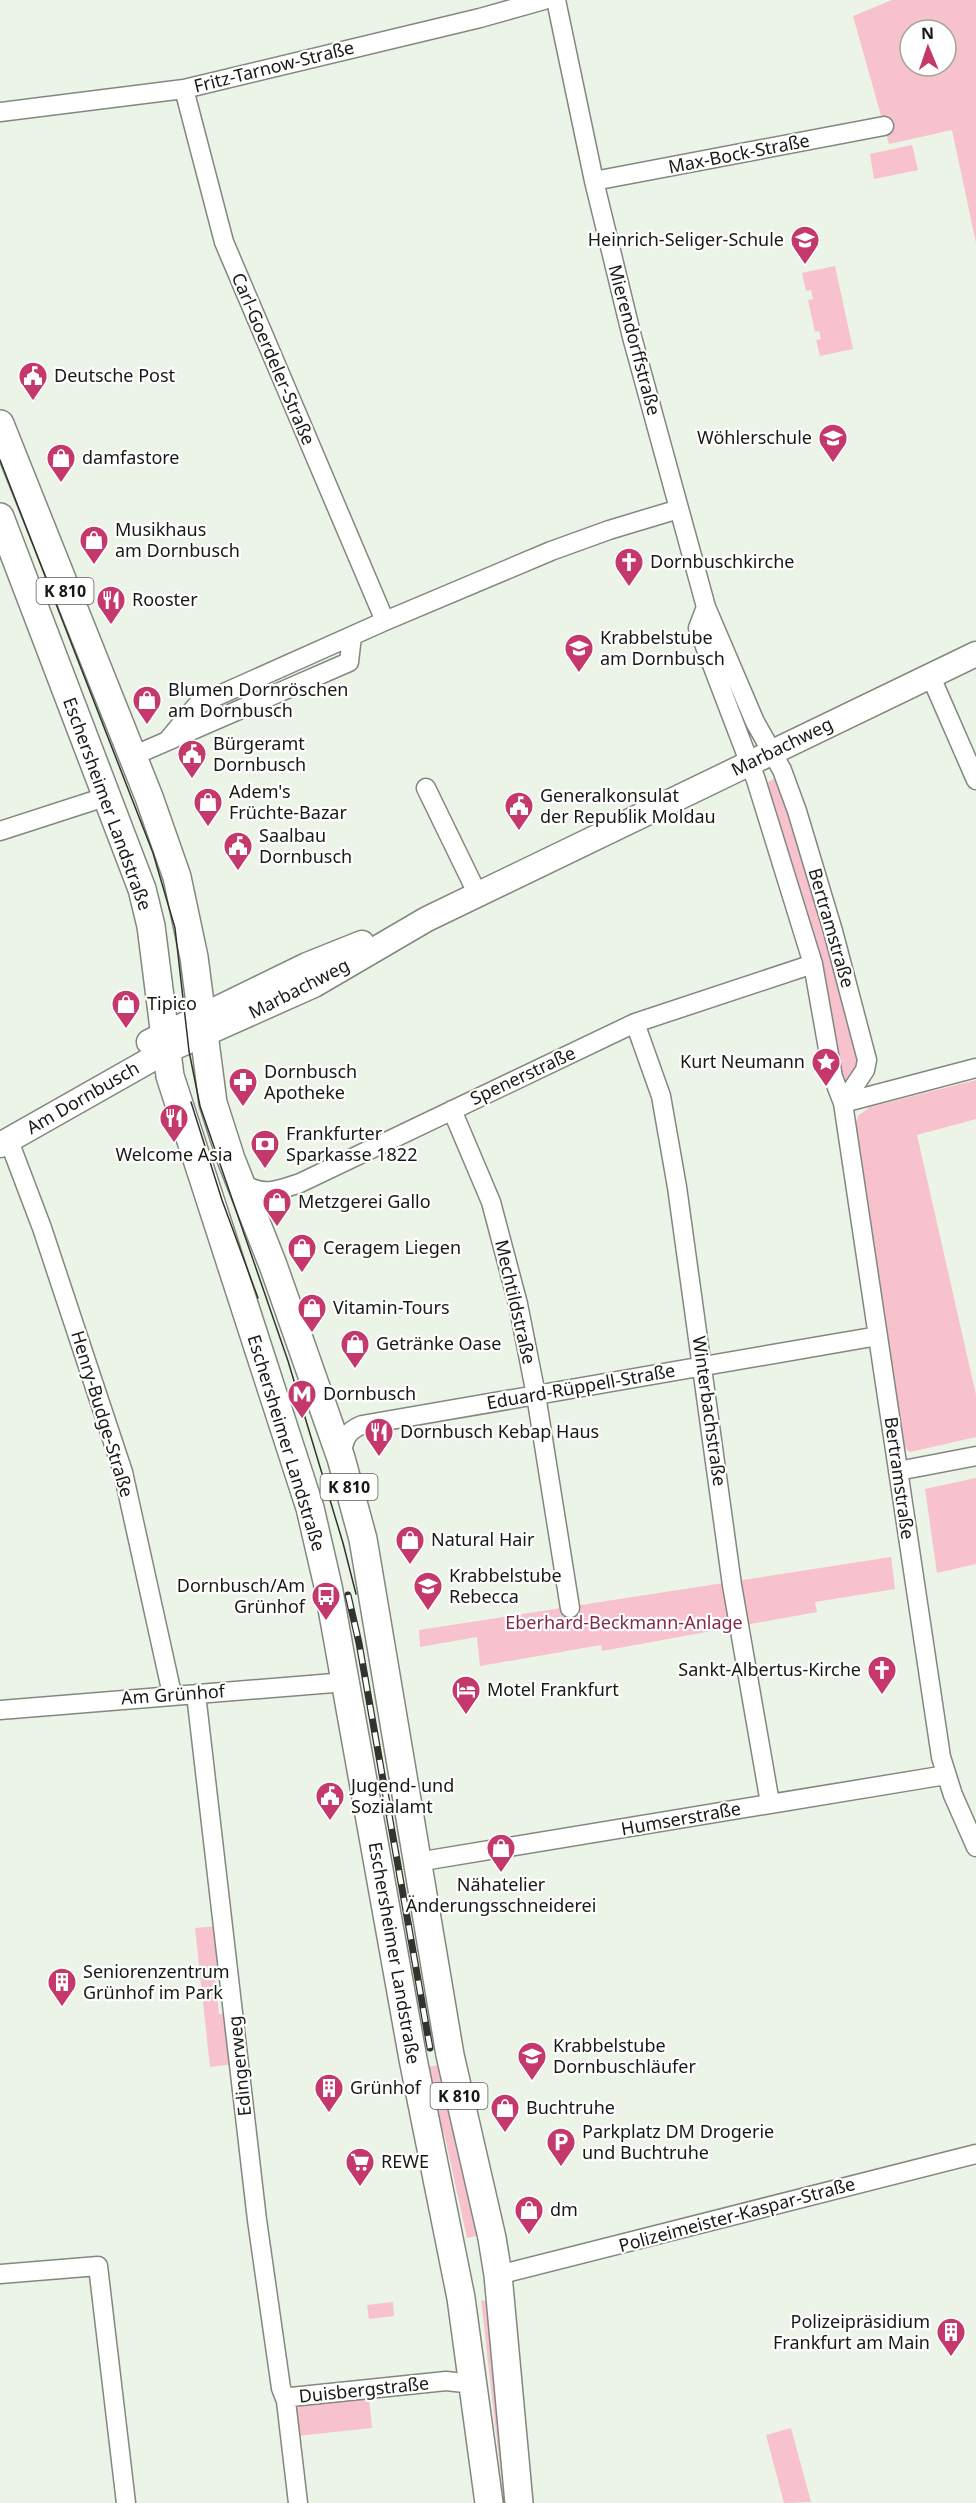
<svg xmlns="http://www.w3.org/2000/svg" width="976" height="2503" viewBox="0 0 976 2503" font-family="'Noto Sans',sans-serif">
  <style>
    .green { fill: #f7c1cd; fill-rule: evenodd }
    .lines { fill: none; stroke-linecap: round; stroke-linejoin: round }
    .street-casing { stroke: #81897e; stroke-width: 21 }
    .secondary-casing { stroke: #81897e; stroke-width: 27 }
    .primary-casing { stroke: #81897e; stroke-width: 30 }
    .street { stroke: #fff; stroke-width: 18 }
    .secondary { stroke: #fff; stroke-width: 24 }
    .primary { stroke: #fff; stroke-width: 27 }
    .tram { stroke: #31342e; stroke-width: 1.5 }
    .rail-casing { stroke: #31342e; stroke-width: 7 }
    .rail { stroke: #fff; stroke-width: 4.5; stroke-dasharray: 14; stroke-linecap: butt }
    .labels { text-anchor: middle; stroke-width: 4.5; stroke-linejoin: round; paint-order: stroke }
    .shield { fill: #fff; stroke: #5c5e5a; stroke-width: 1.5 }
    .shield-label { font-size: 16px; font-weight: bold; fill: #161914 }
    .street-label { font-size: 18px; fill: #161914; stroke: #fff }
    .poi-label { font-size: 18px; fill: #161914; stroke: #fff; text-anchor: start }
    .park-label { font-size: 18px; fill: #832848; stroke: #fff }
  </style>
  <rect width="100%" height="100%" fill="#ebf4e7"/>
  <path class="green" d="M892 0H976V243L952 130 889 144 853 16ZM910 30H946V66H910Z
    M912 145 918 170 874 179 870 154Z
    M835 266 853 349 820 356 816 340 821 339 819 331 815 332 808 300 813 299 811 290 806 291 802 273Z
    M778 776 830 934 863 1065 852 1082H843L765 784Z
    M976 1080V1119L917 1135 976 1395V1437L910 1452 904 1447 884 1337 854 1129 858 1116 870 1107Z
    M976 1478V1564L937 1573 925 1489Z
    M891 1557 895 1589 815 1602 817 1612 602 1651 601 1645 480 1666 477 1637 420 1647 419 1630Z
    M218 1926 222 1967 214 1968 219 2014H227L233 2064 210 2067 195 1928Z
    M444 2064 485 2234 467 2238 445 2137 434 2110 427 2067Z
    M481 2300 487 2302 508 2503H504Z
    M393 2302 394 2316 369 2319 367 2305Z
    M369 2398 372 2428 297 2436 295 2412 300 2405Z
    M791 2428 811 2502 784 2503 766 2435Z"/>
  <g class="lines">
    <g class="street-casing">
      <path id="street" d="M556 0 594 181 632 337 706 607 755 722 782 770 797 811 833 931 867 1060 865 1070 843 1103
        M184 89 224 242 385 621
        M0 112 184 89 480 18 544 0
        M594 181 884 126
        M706 607 698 628 756 780 813 964 833 1077 843 1103 941 1757 953 1795 976 1847
        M931 677 976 780
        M168 740 197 705 385 621 551 551 609 530 679 509
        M133 756 349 662 352 636
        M426 788 478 895
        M0 831 105 797
        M635 1023 661 1096 677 1187 732 1585 770 1803
        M843 1103 976 1068
        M452 1110 491 1202 518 1304 536 1395 570 1608
        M9 1141 42 1228 123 1472 172 1694
        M240 1183C265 1196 274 1192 300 1183L635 1023 813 964
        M341 1456C344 1440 346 1431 362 1425L878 1336
        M898 1471 976 1456
        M196 1694 257 2220 281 2388 286 2401
        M0 1710 346 1682
        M417 1862 946 1775
        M0 2274 98 2266 126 2503
        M498 2275 976 2154
        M298 2503 286 2401 291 2397 446 2381 474 2384"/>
    </g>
    <g class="secondary-casing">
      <path id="secondary" d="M149 1042 307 965 362 943
        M0 1145 166 1051 314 985 427 919 976 654"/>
    </g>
    <g class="primary-casing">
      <path id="primary" d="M0 424 149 797 177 877 194 957 213 1103 231 1159 273 1265 341 1458 363 1539 450 2055 492 2238 498 2275 519 2503
        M0 517 142 889 151 926 170 1076 310 1508 328 1586 413 2059 461 2298 489 2503"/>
    </g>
    <use href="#street" class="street"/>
    <use href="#secondary" class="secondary"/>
    <use href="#primary" class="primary"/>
    <path class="tram" d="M0 460 153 853 175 928 189 1051 200 1106 288 1361 343 1543 356 1594
      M191 1102 222 1200 258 1298"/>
    <g class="rail-casing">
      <path id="rail" d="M348 1595 359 1643 430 2048"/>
    </g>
    <use href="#rail" class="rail"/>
  </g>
  <defs>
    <g id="school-pin" transform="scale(1.5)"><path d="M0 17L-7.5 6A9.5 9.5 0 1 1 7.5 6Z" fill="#c5386b" stroke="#fff"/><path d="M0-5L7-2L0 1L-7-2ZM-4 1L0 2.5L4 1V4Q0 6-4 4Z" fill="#fff"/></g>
    <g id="civic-pin" transform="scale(1.5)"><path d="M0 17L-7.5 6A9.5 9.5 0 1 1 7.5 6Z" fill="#c5386b" stroke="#fff"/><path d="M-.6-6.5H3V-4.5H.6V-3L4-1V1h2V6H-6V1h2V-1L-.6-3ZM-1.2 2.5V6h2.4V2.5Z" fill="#fff"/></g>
    <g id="shop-pin" transform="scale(1.5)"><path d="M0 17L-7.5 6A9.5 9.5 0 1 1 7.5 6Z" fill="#c5386b" stroke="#fff"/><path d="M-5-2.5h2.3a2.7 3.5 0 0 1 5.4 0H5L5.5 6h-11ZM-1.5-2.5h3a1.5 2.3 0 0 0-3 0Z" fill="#fff"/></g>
    <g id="church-pin" transform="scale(1.5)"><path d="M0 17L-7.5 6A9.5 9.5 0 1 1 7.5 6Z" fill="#c5386b" stroke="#fff"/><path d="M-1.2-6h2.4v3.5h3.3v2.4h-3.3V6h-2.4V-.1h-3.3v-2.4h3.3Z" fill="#fff"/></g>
    <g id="restaurant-pin" transform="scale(1.5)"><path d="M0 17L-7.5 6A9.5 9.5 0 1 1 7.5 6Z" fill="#c5386b" stroke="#fff"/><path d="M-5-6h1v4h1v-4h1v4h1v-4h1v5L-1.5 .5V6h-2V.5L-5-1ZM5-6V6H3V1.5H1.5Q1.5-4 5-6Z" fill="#fff"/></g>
    <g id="sight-pin" transform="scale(1.5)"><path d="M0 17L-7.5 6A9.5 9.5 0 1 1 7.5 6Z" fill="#c5386b" stroke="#fff"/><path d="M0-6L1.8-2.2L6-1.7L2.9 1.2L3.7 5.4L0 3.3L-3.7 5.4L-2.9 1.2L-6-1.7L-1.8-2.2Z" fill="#fff"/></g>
    <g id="pharmacy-pin" transform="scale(1.5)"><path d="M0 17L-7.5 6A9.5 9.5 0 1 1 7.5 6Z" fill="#c5386b" stroke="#fff"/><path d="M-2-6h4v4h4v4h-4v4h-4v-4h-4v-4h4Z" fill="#fff"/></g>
    <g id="bank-pin" transform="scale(1.5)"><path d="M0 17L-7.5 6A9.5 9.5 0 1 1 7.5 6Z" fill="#c5386b" stroke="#fff"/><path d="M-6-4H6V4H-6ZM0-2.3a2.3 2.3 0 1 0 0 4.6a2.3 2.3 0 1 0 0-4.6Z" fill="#fff"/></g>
    <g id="metro-pin" transform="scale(1.5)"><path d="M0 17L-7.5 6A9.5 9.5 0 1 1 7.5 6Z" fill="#c5386b" stroke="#fff"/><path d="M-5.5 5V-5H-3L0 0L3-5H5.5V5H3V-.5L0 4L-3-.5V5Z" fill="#fff"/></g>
    <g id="bus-pin" transform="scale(1.5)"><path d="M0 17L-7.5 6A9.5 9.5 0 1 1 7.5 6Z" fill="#c5386b" stroke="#fff"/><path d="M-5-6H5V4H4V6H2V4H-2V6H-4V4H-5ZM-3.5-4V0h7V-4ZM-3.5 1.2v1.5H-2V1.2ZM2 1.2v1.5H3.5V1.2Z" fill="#fff"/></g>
    <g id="hotel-pin" transform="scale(1.5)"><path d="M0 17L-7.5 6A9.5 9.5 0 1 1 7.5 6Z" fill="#c5386b" stroke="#fff"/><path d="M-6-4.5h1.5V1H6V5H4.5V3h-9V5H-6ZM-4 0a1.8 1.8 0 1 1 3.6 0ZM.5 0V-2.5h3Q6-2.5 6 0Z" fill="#fff"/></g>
    <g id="building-pin" transform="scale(1.5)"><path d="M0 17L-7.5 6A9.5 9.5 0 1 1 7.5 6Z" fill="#c5386b" stroke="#fff"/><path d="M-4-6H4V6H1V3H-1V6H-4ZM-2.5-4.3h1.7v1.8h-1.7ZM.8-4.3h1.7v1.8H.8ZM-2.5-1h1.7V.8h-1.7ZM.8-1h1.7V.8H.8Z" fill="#fff"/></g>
    <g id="parking-pin" transform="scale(1.5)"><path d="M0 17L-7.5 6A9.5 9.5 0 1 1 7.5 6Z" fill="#c5386b" stroke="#fff"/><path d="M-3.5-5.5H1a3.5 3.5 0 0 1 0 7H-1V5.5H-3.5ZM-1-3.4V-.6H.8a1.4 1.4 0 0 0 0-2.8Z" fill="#fff"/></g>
    <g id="supermarket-pin" transform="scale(1.5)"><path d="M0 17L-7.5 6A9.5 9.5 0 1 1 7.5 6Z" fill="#c5386b" stroke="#fff"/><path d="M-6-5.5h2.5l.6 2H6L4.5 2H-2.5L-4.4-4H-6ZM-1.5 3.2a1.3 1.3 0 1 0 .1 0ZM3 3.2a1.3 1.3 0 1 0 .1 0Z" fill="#fff"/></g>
  </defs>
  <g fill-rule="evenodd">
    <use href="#school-pin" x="805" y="240"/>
    <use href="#civic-pin" x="33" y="376"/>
    <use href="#school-pin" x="833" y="438"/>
    <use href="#shop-pin" x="61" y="458"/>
    <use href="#shop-pin" x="94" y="540"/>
    <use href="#church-pin" x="629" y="562"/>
    <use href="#restaurant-pin" x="111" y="600"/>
    <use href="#school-pin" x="579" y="648"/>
    <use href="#shop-pin" x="147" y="700"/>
    <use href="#civic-pin" x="192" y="754"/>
    <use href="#shop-pin" x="208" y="802"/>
    <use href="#civic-pin" x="519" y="806"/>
    <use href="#civic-pin" x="238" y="846"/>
    <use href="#shop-pin" x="126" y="1004"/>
    <use href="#sight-pin" x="826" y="1062"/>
    <use href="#pharmacy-pin" x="243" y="1082"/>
    <use href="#restaurant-pin" x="174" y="1118"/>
    <use href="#bank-pin" x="265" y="1144"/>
    <use href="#shop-pin" x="277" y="1202"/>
    <use href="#shop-pin" x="302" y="1248"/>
    <use href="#shop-pin" x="312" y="1308"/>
    <use href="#shop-pin" x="355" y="1344"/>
    <use href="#metro-pin" x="302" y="1394"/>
    <use href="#restaurant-pin" x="379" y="1432"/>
    <use href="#shop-pin" x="410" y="1540"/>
    <use href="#school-pin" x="428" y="1586"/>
    <use href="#bus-pin" x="326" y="1596"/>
    <use href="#church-pin" x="882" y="1670"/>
    <use href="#hotel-pin" x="466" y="1690"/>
    <use href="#civic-pin" x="330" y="1796"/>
    <use href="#shop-pin" x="501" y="1848"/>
    <use href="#building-pin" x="62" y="1982"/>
    <use href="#school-pin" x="532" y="2056"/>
    <use href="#building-pin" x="329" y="2088"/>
    <use href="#shop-pin" x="505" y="2108"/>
    <use href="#parking-pin" x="561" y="2142"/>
    <use href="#supermarket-pin" x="360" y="2162"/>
    <use href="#shop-pin" x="529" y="2210"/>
    <use href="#building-pin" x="951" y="2332"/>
  </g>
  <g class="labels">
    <g class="shield">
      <rect x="36.5" y="578" width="57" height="26" rx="4.5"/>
      <rect x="320.5" y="1474" width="57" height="26" rx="4.5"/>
      <rect x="430.5" y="2083" width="57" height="26" rx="4.5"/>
    </g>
    <g class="shield-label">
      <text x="65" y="597">K 810</text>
      <text x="349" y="1493">K 810</text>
      <text x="459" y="2102">K 810</text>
    </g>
    <g class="street-label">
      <text transform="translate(274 67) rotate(-14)" y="6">Fritz-Tarnow-Straße</text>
      <text transform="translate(739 154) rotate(-11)" y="6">Max-Bock-Straße</text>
      <text transform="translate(634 340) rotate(75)" y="6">Mierendorffstraße</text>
      <text transform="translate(273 359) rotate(67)" y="6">Carl-Goerdeler-Straße</text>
      <text transform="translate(782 747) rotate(-26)" y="6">Marbachweg</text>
      <text transform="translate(107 804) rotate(70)" y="6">Eschersheimer Landstraße</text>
      <text transform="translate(831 928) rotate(74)" y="6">Bertramstraße</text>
      <text transform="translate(299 989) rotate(-27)" y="6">Marbachweg</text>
      <text transform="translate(523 1076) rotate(-25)" y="6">Spenerstraße</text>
      <text transform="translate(83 1098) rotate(-30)" y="6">Am Dornbusch</text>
      <text transform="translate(515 1302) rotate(77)" y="6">Mechtildstraße</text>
      <text transform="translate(581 1387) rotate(-10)" y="6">Eduard-Rüppell-Straße</text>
      <text transform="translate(709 1411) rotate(82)" y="6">Winterbachstraße</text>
      <text transform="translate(102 1414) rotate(73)" y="6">Henry-Budge-Straße</text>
      <text transform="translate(286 1443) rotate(73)" y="6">Eschersheimer Landstraße</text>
      <text transform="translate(899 1478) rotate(82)" y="6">Bertramstraße</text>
      <text transform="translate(173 1695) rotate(-4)" y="6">Am Grünhof</text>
      <text transform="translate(681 1819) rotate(-10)" y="6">Humserstraße</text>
      <text transform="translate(394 1953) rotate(80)" y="6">Eschersheimer Landstraße</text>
      <text transform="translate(240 2066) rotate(-96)" y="6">Edingerweg</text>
      <text transform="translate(737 2215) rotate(-15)" y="6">Polizeimeister-Kaspar-Straße</text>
      <text transform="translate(364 2390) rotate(-6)" y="6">Duisbergstraße</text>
    </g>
    <g class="poi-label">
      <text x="784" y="246" text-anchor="end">Heinrich-Seliger-Schule</text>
      <text x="54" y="382">Deutsche Post</text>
      <text x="812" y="444" text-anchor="end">Wöhlerschule</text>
      <text x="82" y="464">damfastore</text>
      <text x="115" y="536">Musikhaus<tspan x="115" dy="21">am Dornbusch</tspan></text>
      <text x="650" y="568">Dornbuschkirche</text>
      <text x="132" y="606">Rooster</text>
      <text x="600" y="644">Krabbelstube<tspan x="600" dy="21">am Dornbusch</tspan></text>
      <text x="168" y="696">Blumen Dornröschen<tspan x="168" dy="21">am Dornbusch</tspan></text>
      <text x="213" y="750">Bürgeramt<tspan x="213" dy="21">Dornbusch</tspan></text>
      <text x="229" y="798">Adem's<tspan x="229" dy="21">Früchte-Bazar</tspan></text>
      <text x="540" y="802">Generalkonsulat<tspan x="540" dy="21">der Republik Moldau</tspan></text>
      <text x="259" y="842">Saalbau<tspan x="259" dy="21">Dornbusch</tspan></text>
      <text x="147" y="1010">Tipico</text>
      <text x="805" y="1068" text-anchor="end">Kurt Neumann</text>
      <text x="264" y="1078">Dornbusch<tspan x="264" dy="21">Apotheke</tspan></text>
      <text x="286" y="1140">Frankfurter<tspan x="286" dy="21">Sparkasse 1822</tspan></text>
      <text x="174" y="1161" text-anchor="middle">Welcome Asia</text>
      <text x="298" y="1208">Metzgerei Gallo</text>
      <text x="323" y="1254">Ceragem Liegen</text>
      <text x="333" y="1314">Vitamin-Tours</text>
      <text x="376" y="1350">Getränke Oase</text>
      <text x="323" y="1400">Dornbusch</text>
      <text x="400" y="1438">Dornbusch Kebap Haus</text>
      <text x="431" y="1546">Natural Hair</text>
      <text x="449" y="1582">Krabbelstube<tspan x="449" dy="21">Rebecca</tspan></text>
      <text x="305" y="1592" text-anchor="end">Dornbusch/Am<tspan x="305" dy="21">Grünhof</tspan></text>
      <text x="861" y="1676" text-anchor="end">Sankt-Albertus-Kirche</text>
      <text x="487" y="1696">Motel Frankfurt</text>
      <text x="351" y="1792">Jugend- und<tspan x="351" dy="21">Sozialamt</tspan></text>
      <text x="501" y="1891" text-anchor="middle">Nähatelier<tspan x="501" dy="21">Änderungsschneiderei</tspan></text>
      <text x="83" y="1978">Seniorenzentrum<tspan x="83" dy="21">Grünhof im Park</tspan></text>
      <text x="553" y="2052">Krabbelstube<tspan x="553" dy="21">Dornbuschläufer</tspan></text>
      <text x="350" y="2094">Grünhof</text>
      <text x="526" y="2114">Buchtruhe</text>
      <text x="582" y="2138">Parkplatz DM Drogerie<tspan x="582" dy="21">und Buchtruhe</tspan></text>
      <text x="381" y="2168">REWE</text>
      <text x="550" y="2216">dm</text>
      <text x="930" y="2328" text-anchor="end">Polizeipräsidium<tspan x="930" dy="21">Frankfurt am Main</tspan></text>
    </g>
    <g class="park-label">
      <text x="624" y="1629">Eberhard-Beckmann-Anlage</text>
    </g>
  </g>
  <g transform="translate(928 48) rotate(358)"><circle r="28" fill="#ffffff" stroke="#a2a3a1" stroke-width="1.5"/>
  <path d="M0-4.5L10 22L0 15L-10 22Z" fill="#c5386b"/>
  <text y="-9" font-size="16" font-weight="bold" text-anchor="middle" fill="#161914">N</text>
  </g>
</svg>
